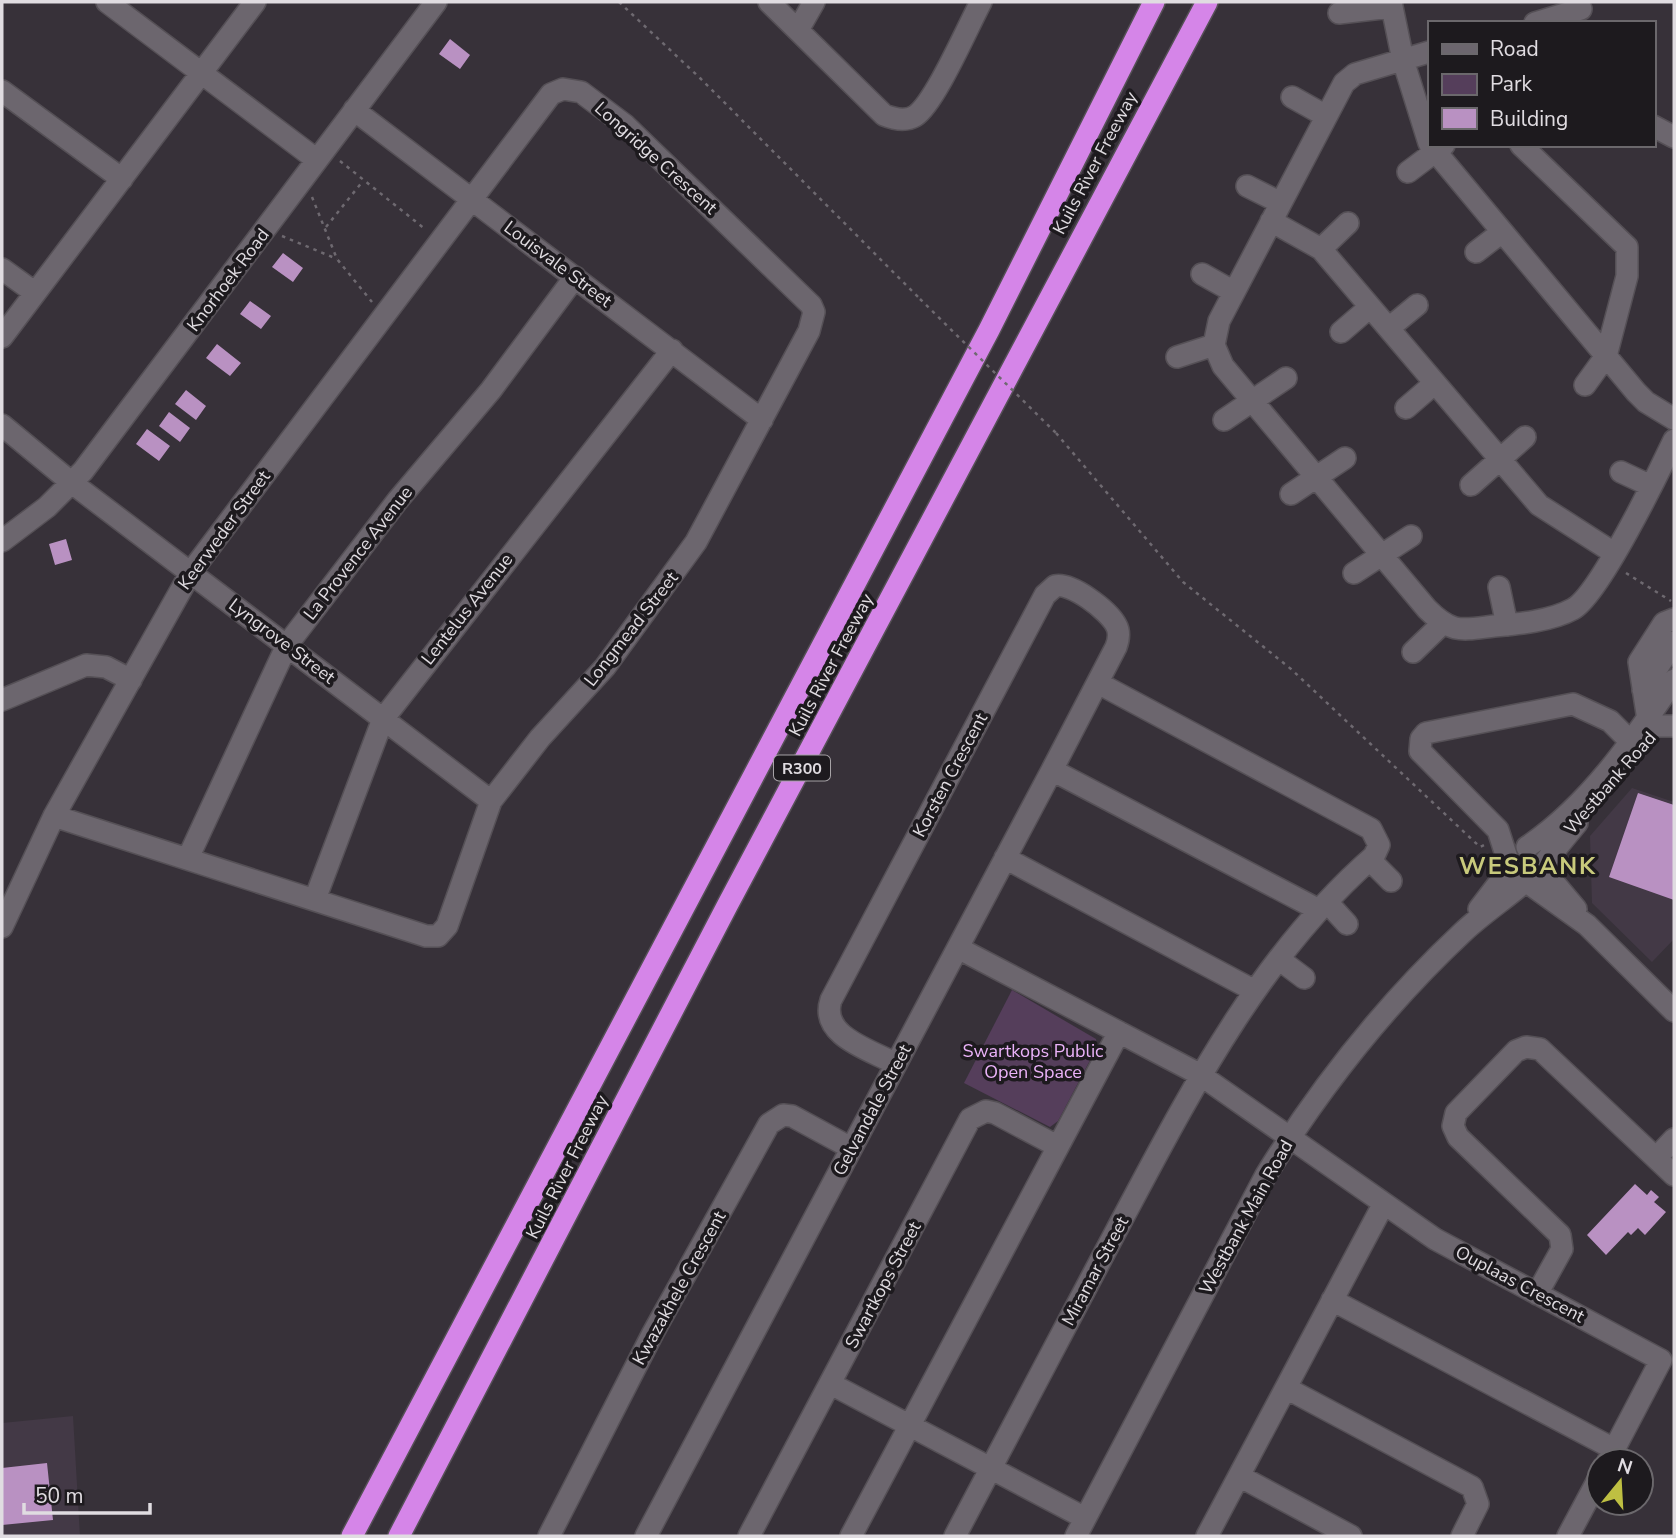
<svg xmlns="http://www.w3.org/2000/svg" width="1676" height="1538" viewBox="0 0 1676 1538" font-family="'Nunito Sans',sans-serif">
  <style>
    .built { fill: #433946 }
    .green { fill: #553e5b }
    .building { fill: #b991c2 }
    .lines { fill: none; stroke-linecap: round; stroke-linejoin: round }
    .minor-casing { stroke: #555056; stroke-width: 24 }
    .highway-casing { stroke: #555056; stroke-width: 24 }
    .path { stroke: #6e6970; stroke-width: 2.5; stroke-dasharray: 3.5 5; stroke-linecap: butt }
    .minor { stroke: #6c666e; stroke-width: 21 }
    .highway { stroke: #d585e8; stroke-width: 21 }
    .path-bridge { stroke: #6e6970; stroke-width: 2.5; stroke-dasharray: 3.5 5; stroke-linecap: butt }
    .labels { text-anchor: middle; stroke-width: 7; stroke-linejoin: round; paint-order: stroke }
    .shield { fill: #1d1a1e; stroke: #a6a2a6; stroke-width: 2 }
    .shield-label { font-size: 16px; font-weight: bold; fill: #e0dce1 }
    .street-label { font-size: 18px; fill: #e0dce1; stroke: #1d1a1e }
    .park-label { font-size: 18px; fill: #eab2f8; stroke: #1d1a1e }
    .district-label { font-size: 24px; font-weight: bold; letter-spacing: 2px; fill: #c8ca7c; stroke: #1d1a1e }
  </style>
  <rect width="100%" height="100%" fill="#373139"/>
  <path class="built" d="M1632 788 1674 802V939L1652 962 1592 903 1590 836Z
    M73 1416 80 1536H2V1423Z"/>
  <path class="green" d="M1012 990 1096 1039 1097 1047 1058 1121 1050 1127 964 1083Z"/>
  <path class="building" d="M450 39 470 55 460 69 439 54Z
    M283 253 303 268 293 282 272 267Z
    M250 301 271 316 261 329 240 314Z
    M217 344 241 363 230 376 206 358Z
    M186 390 206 406 196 420 175 404Z
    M169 412 190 428 180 442 159 426Z
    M147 429 170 446 159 461 136 444Z
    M66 539 72 560 55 565 49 544Z
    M1638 793 1674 805V900L1609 877Z
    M1635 1184 1647 1195 1651 1190 1659 1197 1654 1202 1666 1212 1645 1235 1638 1228 1631 1235 1628 1232 1606 1255 1587 1235Z
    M47 1463 53 1520 2 1525V1468Z"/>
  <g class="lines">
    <g class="minor-casing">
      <path id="minor" d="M107 2 317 160
        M769 2 884 115C894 119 905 122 915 116 935 103 968 26 981 2
        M1391 2 1403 60 1429 143
        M1339 13 1391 7
        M1535 23 1581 9
        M798 30 814 2
        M1429 52 1355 74 1344 83 1219 321 1214 345 1223 366 1427 609C1452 634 1461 630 1494 626 1519 624 1551 621 1573 609 1599 595 1659 472 1674 440
        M2 91 122 179
        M1292 97 1326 116
        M354 110 762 420
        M1653 126 1674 137
        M1430 145 1636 392 1646 402 1674 419
        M1521 145 1627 247V276L1606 356 1585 385
        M1408 172 1444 145
        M1247 186 1281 203
        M1271 221 1321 249 1539 505 1614 553
        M1321 249 1348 223
        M1476 252 1502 232
        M2 269 34 292
        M1202 274 1234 292
        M1389 328 1417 305
        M1341 332 1370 307
        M2 337 255 2
        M1177 357 1214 345
        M1406 408 1435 383
        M1224 420 1286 378
        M2 425 72 483 491 801
        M1621 472 1651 486
        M1471 485 1525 437
        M1291 494 1345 458
        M2 541 47 507 83 471 436 2
        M1354 573 1411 536
        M1499 587 1507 625
        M1413 652 1442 624
        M1643 690 1674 642
        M2 700 86 665 106 667 131 680
        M1648 720 1639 662 1664 623 1674 619
        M1659 726H1674
        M1052 770 1319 910
        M1527 847C1589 805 1632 742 1674 680
        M188 858 287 645 398 500 491 390 575 277
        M1005 858 1255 991
        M1370 860 1391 881
        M1508 861 1498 830 1420 751 1421 739 1426 733 1573 704 1610 721 1632 743
        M1545 862 1577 823
        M1545 872 1576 909
        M1531 885 1587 925 1674 1011
        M315 899 383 719 672 350
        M1327 902 1347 924
        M1479 909 1508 871
        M2 927 54 816 191 572 551 94 563 89 581 92 625 125 811 305 814 312 809 331 696 542 605 667 540 738 491 801 447 926 438 936H426L54 816
        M958 948 1199 1074 1435 1239 1661 1360 1608 1461
        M1280 960 1304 978
        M1656 1158 1674 1139
        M1537 1294 1562 1249 1560 1235 1458 1137 1453 1126 1456 1113 1516 1051 1526 1047 1540 1049 1674 1175
        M1332 1300 1614 1449
        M831 1384 1085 1518
        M1286 1388 1472 1487 1478 1504 1462 1536
        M1239 1476 1351 1536
        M549 1536 653 1333 769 1124 783 1115 792 1116 851 1148
        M646 1536 1052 770 1116 647C1119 639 1120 632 1116 625 1108 610 1071 582 1055 586L1045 595 831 1000C819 1036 871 1050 896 1064
        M749 1536 970 1119 986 1111 995 1113 1057 1146
        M851 1536 1119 1032
        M955 1536C1008 1435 1062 1334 1115 1233 1187 1098 1257 958 1374 856L1379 845 1371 829 1098 683
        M1076 1536 1266 1175C1321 1086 1386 1004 1463 932 1481 915 1502 901 1521 885
        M1207 1536 1383 1205
        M1568 1536 1599 1478"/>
    </g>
    <g class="highway-casing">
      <path id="highway" d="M352 1536 989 330 1154 2
        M399 1536 727 906 1207 2"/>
    </g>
    <path class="path" d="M619 2 700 78 920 299
      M340 161 425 229
      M312 197 337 259 372 302
      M326 227 363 181
      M282 236 337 259
      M1056 433 1183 582 1291 669 1480 847 1484 845
      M1626 573 1671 601"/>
    <use href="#minor" class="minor"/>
    <use href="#highway" class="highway"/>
    <path class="path-bridge" d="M920 299 1056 433"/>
  </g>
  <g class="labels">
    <rect class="shield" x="774" y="755.5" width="56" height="25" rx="5"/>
    <g class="shield-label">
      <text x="802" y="774">R300</text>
    </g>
    <g class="street-label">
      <text transform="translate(656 158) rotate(42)" y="6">Longridge Crescent</text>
      <text transform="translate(1095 163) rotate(-62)" y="6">Kuils River Freeway</text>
      <text transform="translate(558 264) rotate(37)" y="6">Louisvale Street</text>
      <text transform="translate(228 280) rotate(-53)" y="6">Knorhoek Road</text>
      <text transform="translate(224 530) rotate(-54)" y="6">Keerweder Street</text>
      <text transform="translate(358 553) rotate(-52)" y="6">La Provence Avenue</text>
      <text transform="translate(467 609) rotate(-52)" y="6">Lentelus Avenue</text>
      <text transform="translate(631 629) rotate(-52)" y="6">Longmead Street</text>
      <text transform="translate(282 641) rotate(37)" y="6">Lyngrove Street</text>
      <text transform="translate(831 665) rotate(-62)" y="6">Kuils River Freeway</text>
      <text transform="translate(950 775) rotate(-62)" y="6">Korsten Crescent</text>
      <text transform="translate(1610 783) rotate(-49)" y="6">Westbank Road</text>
      <text transform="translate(872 1110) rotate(-62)" y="6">Gelvandale Street</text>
      <text transform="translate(567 1167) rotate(-63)" y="6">Kuils River Freeway</text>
      <text transform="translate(1246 1217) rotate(-61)" y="6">Westbank Main Road</text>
      <text transform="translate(1095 1271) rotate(-62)" y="6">Miramar Street</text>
      <text transform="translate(1520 1284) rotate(28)" y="6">Ouplaas Crescent</text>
      <text transform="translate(883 1285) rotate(-62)" y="6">Swartkops Street</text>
      <text transform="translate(679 1288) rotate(-61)" y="6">Kwazakhele Crescent</text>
    </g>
    <g class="park-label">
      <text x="1033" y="1057">Swartkops Public<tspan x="1033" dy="21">Open Space</tspan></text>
    </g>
    <g class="district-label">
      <text x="1528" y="874">WESBANK</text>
    </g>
  </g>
  <rect width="1676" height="1538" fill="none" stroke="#e0dce1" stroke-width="7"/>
  <rect x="1428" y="21" width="228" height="126" fill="#1d1a1e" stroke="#6b686c" stroke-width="2"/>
  <rect x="1442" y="44" width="35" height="10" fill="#6c666e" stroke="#6b686c" stroke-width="2"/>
  <text x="1490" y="56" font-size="21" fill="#e0dce1">Road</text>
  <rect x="1442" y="74" width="35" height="21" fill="#553e5b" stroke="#6b686c" stroke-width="2"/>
  <text x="1490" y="91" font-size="21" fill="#e0dce1">Park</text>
  <rect x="1442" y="108" width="35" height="21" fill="#b991c2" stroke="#6b686c" stroke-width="2"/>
  <text x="1490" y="126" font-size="21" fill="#e0dce1">Building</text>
  <g transform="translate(1620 1482) rotate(18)"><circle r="33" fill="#1d1a1e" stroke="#6b686c" stroke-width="2"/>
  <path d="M0-5L12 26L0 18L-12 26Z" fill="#bebf42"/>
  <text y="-10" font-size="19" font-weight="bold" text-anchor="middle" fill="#e0dce1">N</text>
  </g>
  <path d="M24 1503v10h126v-10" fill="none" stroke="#e0dce1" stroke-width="3.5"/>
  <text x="35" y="1503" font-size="21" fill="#e0dce1" stroke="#1d1a1e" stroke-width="5" paint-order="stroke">50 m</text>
</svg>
